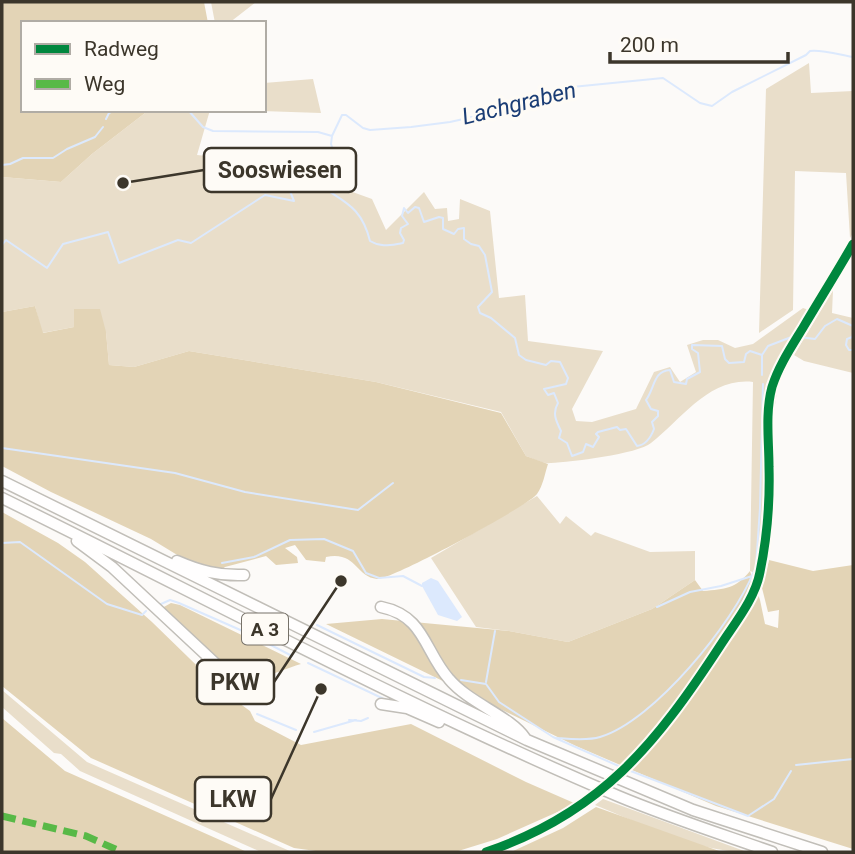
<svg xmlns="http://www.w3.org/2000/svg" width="855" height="854" viewBox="0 0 855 854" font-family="Roboto,sans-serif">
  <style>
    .green { fill: #e9deca }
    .forest { fill: #e3d4b6 }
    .water { fill: #dce9fd }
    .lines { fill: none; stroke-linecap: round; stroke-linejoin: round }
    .stream { stroke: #dce9fd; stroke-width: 2 }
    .minor-casing { stroke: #c1beb8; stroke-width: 10 }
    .highway-casing { stroke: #c1beb8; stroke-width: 13 }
    .minor { stroke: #fffefe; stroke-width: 8 }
    .highway { stroke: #fffefe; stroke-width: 10 }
    .minor-bridge-casing { stroke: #c1beb8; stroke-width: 10; stroke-linecap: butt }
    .minor-bridge { stroke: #fffefe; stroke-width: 8 }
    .quiet { stroke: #58b947; stroke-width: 7; stroke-dasharray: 14 7; stroke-linecap: butt }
    .cycleway-casing { stroke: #fefbf6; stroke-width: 13 }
    .cycleway { stroke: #00873e; stroke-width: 9 }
    .labels { text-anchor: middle; stroke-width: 7; stroke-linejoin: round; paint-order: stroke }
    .shield { fill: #fefbf6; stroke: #767168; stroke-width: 2 }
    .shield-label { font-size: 19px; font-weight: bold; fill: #3c362b }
    .water-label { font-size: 23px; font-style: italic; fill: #1b3d75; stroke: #fefbf6 }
    .leader { fill: none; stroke: #3c362b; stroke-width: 2.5 }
    .callout-dot { fill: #3c362b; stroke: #fefbf6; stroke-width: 2.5 }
    .callout { fill: #fefbf6; stroke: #3c362b; stroke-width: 2.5 }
    .callout-label { font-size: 23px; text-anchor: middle; font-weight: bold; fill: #3c362b }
  </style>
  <rect width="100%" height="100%" fill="#fcfaf8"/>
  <path class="green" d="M211 2H256L229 23H215Z
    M809 63 811 93 853 91V233L850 238 846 173 795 171 793 310 759 333 766 89Z
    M313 79 321 113 229 110H264V83Z
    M149 110H210L197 155 333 168 336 186 372 199 386 230 424 192 435 209 447 208 448 221 459 219 460 199 490 211 499 298 525 295 528 341 603 351 572 409 576 421 592 422 636 409 654 372 670 367 680 382 696 372 687 345 703 340H718L735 348 753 344 803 308 809 310 772 378 765 406 764 486 757 574 750 571 753 382C709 377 681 420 651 443 638 454 570 462 551 463 543 464 534 459 526 456L501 412 376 382 189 351 134 367 109 365 106 332 74 327 42 333 35 306 2 312V177L61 182 92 154Z
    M833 290 832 313 853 318V373L804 361 794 355Z
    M537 496 560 524 566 516 591 536 595 532 650 552 695 551V580L652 609 568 642 509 631 476 627 431 558Z
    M2 690 87 762 292 852H261L80 771 61 754 54 753 2 707Z
    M603 799 747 852C695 852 643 824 595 805Z"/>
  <path class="forest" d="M2 2H204L208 23H23V110H149L92 154 61 182 2 177Z
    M35 306 43 333 74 327V309H100L106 332 109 365 134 367 189 351 376 382 501 413 526 456 548 464C545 473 543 486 537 494 530 505 391 580 377 579 355 577 357 551 326 557L325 562 306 560 295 545 285 548 297 557 298 563 276 565 266 556 225 567 220 571 197 567 151 539 51 492 2 466V312Z
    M2 512 58 543 85 562 152 622 224 692 250 711 255 721 301 745 411 724 526 782 574 803 562 810 497 839 455 852H323L294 848 91 758 2 686Z
    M769 560 813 571 853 565V849L716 806 576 746 326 624 382 619 509 631 568 642 652 609 695 580 703 591C726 589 735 589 750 571L760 600 765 624 778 628 779 610 768 612 762 588Z
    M171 603 180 605 301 664C286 668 264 680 248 676 217 669 184 629 162 608Z
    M2 718 65 771 247 852H2Z
    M596 807 722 852H511L563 828Z"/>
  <path class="water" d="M431 578 438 581 462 617 457 621 438 615 422 586V583Z"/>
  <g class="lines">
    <path class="stream" d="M188 110 203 127 213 131 318 132 332 136 342 115H346L363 128 370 130 411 127 450 122 499 111 572 87 663 78 700 103 712 106 732 92 806 55 810 51C820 49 841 55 853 57
      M106 119 109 113 115 110
      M2 165 10 164 23 158H53L67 149 95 137 103 127
      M329 192V175L338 165 331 144 332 136
      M2 245 6 240 47 268 63 244 108 232 119 263 178 240 191 243 265 195 294 201 287 184 311 178C339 202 360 201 370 241 382 248 390 245 403 243L404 240 400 233 401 228 408 224 402 216 404 208 408 213 415 207 419 208 424 222 439 217 443 218V229L454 234 458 229 464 228V239L471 244 479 246 485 255 492 292 478 307 480 313 491 318 515 338 519 355 526 360 546 365 551 361 560 362 568 378 566 384 544 389 548 395 554 393 558 403C552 413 556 421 561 431L559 438 567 443 572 456 583 452 586 444 593 447 599 437 596 434 598 432 617 427 620 430 626 429 637 446C646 445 651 437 654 429L652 422 658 416V411L651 409 646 400C655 388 653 371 670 370L674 382 686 384 687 379 700 372 698 353 692 349V345L722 346 725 359 729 363 744 362 746 354 750 351 762 355 768 346 794 336
      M853 334 852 337 847 339 846 345 849 350H853
      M799 337 815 339 825 326 837 319 853 326
      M762 355V375
      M2 448 175 473 245 492 358 510 393 483
      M2 543 20 542 107 604 142 615 146 611
      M222 563 254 557 290 540 324 539 353 551 366 573 379 578 403 576 422 586
      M756 566 760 508 763 384
      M161 604 170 600 179 603 254 636
      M657 607 690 592 721 586 752 576
      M317 625 424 677 435 678
      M267 643 292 656
      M308 663 386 700
      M461 680 486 684 499 702 553 737 623 768
      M486 682 495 631
      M257 714 296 730
      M349 720 361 721 368 718
      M314 732 356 720
      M557 738C570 739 587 741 600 737 654 721 734 622 754 571
      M796 765 853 759
      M628 770 748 816 774 799 791 771"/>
    <g class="minor-casing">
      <path id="minor" d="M639 756 676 711 738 617 756 585 762 561 769 506V411L773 384 788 353 853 244
        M486 852 546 827 570 812"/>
    </g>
    <g class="highway-casing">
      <path id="highway" d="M2 481 527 740 693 810 822 852
        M2 498C206 598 408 707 618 796 668 817 721 834 772 852
        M77 541 112 567 218 666 244 679
        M177 561C200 571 219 576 244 575
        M381 607C425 616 424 651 449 679 469 703 510 716 525 738
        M381 704 407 708 439 722"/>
    </g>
    <use href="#minor" class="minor"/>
    <use href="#highway" class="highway"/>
    <g class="minor-bridge-casing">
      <path id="minor-bridge" d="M570 812 608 785 639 756"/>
    </g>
    <use href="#minor-bridge" class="minor-bridge"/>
    <path class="quiet" d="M2 816 86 836 122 852"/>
    <g class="cycleway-casing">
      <path id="cycleway" d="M486 852C601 813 656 744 720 646 734 624 755 599 760 572 767 538 770 502 769 467 769 441 765 413 772 387 779 365 792 346 804 326 820 299 837 272 853 244"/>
    </g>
    <use href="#cycleway" class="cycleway"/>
  </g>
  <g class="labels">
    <rect class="shield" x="242" y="613.5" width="46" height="31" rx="5"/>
    <g class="shield-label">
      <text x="265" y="636">A 3</text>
    </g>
    <g class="water-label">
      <text transform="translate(519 103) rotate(-14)" y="8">Lachgraben</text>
    </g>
  </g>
  <path class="leader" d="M123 183L204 170M341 581L274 682M321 689L271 799"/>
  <g class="callout-dot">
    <circle cx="123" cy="183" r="7"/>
    <circle cx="341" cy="581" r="7"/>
    <circle cx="321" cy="689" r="7"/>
  </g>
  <g class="callout">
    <rect x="204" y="148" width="152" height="44" rx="7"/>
    <rect x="197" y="660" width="77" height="44" rx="7"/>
    <rect x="195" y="777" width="76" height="44" rx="7"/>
  </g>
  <g class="callout-label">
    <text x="280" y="178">Sooswiesen</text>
    <text x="235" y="690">PKW</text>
    <text x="233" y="807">LKW</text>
  </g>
  <rect width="855" height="854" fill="none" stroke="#3c362b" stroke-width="7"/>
  <rect x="21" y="21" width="245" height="91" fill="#fefbf6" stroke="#b0aca5" stroke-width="2"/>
  <rect x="35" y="44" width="35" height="10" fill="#00873e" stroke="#b0aca5" stroke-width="2"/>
  <text x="84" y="56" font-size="21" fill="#3c362b">Radweg</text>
  <rect x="35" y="79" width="35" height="10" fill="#58b947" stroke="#b0aca5" stroke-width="2"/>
  <text x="84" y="91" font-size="21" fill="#3c362b">Weg</text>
  <path d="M610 52v10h178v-10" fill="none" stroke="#3c362b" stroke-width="3.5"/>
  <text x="620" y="52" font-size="21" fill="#3c362b" stroke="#fefbf6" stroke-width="5" paint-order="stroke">200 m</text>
</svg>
